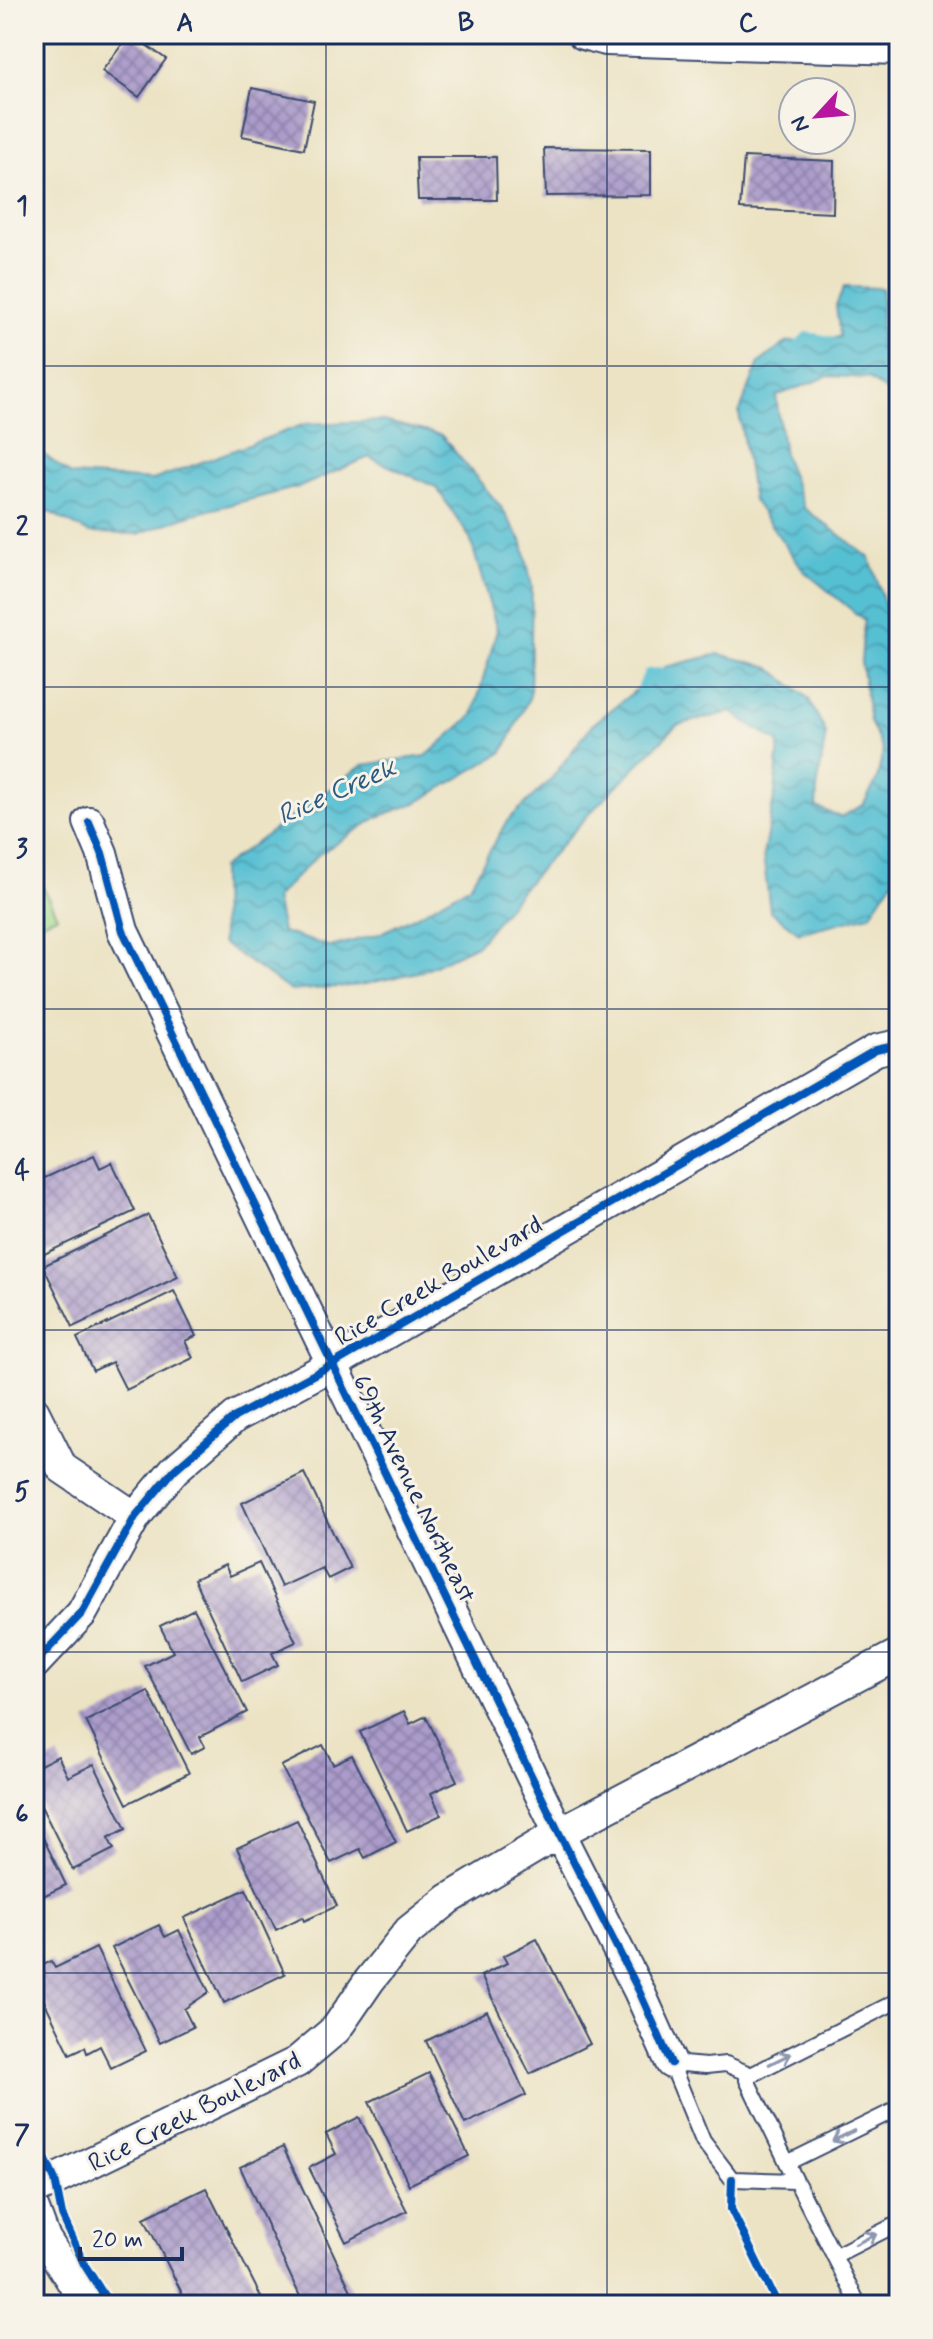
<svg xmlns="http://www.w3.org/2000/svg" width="933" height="2339" viewBox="0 0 933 2339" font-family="Mynerve,sans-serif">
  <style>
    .green { fill: #a2da8b; stroke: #5e8474; stroke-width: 2 }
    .water { fill: url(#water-waves); stroke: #397898; stroke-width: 2 }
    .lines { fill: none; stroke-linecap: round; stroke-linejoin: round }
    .stream { stroke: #57c0d3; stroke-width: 10 }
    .building { fill: url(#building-cross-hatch) }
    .service-casing { stroke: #3a4a6d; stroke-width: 18 }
    .minor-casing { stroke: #3a4a6d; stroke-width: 34 }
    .service { stroke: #fff; stroke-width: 14 }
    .minor { stroke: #fff; stroke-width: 30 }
    .cycleway-casing { stroke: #f7f3e8; stroke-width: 13 }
    .cycleway { stroke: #0057b8; stroke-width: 8 }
    .oneway { stroke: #8d97ae }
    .grid { fill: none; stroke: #1b2f5e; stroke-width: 2; stroke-opacity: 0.55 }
    .labels { text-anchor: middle; stroke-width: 6; stroke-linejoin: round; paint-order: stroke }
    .street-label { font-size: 26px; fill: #1b2f5e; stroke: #f7f3e8 }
    .water-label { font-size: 28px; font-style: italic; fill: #2d5a81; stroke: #f7f3e8 }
    .neatline { fill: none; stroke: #1b2f5e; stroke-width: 3 }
    .grid-label { font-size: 26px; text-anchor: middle; font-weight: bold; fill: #1b2f5e }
  </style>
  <defs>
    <pattern id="water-waves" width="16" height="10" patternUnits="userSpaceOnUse" patternTransform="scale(2)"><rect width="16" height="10" fill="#57c0d3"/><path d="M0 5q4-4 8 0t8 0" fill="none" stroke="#479cae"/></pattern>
    <pattern id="building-cross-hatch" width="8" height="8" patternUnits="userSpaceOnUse" patternTransform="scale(2)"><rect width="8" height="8" fill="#ac9ccb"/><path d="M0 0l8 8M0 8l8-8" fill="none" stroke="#8b80a8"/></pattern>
  </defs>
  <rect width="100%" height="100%" fill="#f7f3e8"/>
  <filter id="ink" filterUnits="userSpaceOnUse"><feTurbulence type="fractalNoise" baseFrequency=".0125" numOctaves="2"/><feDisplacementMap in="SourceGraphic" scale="16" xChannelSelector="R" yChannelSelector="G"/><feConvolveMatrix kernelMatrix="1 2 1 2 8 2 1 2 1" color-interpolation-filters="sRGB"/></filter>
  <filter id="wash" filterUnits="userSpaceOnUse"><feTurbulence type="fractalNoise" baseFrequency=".006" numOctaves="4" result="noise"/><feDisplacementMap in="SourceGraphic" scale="32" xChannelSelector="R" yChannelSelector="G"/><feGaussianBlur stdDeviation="1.8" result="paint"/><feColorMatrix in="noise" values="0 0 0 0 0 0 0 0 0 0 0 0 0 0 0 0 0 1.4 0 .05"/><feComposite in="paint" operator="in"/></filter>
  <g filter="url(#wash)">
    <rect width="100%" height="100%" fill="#ece3c4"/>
    <path class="green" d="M34 869 57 916 34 925Z"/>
    <path class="water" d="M844 287 882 288 880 348 899 357V401L868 378 829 376 776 396 784 455 804 508 870 558 899 651V871L870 915 799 933 770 911 763 855 775 793 779 743 731 712 677 725 588 815 522 889 478 944 422 971 361 985 291 991 222 943 221 868 363 765 426 756 473 715 497 630 470 538 436 487 369 457 302 486 190 515 138 534 89 533 34 504V447L71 475 153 480 305 424 383 421 441 435 501 507 523 543 532 587 530 696 503 752 418 802 378 817 318 855 275 898 282 932 331 947 379 934 418 915 470 885 507 821 551 779 592 725 665 667 719 654 769 667 808 698 826 733 817 789 816 807 841 817 863 805 877 780 883 750 870 722 861 663 864 620 804 571 753 500 739 413 759 363 787 342 840 337 836 306Z"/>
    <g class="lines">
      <path class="stream" d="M795 349 807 337 830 341
        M640 694 648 674 671 672"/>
    </g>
    <g id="blocks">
      <path class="building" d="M130 34 166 59 139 97 102 71Z
        M252 88 314 101 304 149 242 136Z
        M544 148 651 149V195L546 196Z
        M416 157H496L497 200H418Z
        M744 157 834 161 833 213 740 209Z
        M892 191H899V235L892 234Z
        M94 1155 100 1168 112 1162 135 1211 36 1258 34 1215 39 1213 34 1202V1183Z
        M148 1215 178 1277 73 1327 43 1266Z
        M174 1291 196 1336 185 1341 193 1358 126 1390 112 1362 93 1371 77 1338Z
        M304 1473 350 1568 328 1579 322 1568 281 1587 242 1503Z
        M259 1563 296 1642 272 1653 278 1665 242 1682 194 1579 225 1565 230 1576Z
        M194 1609 247 1712 200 1737 205 1747 191 1754 145 1666 173 1652 160 1626Z
        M148 1691 189 1773 127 1804 86 1721Z
        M404 1711 410 1724 426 1716 457 1781 431 1793 441 1815 407 1831 360 1732Z
        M323 1745 333 1764 352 1755 396 1842 365 1858 360 1849 331 1863 281 1766Z
        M58 1756 68 1777 94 1764 126 1829 108 1838 114 1849 73 1870 34 1792V1768Z
        M34 1819 66 1885 41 1897 39 1895 34 1898Z
        M297 1820 337 1906 304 1921 302 1917 276 1930 237 1848Z
        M246 1889 285 1974 224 2003 184 1918Z
        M159 1925 165 1937 179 1930 209 1992 184 2009 193 2027 160 2043 112 1948Z
        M537 1939 590 2044 530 2074 481 1976 507 1963 503 1956Z
        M96 1948 146 2051 111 2068 100 2046 87 2053 85 2047 70 2054 34 1980V1970L51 1961 55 1968Z
        M487 2011 526 2095 465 2124 426 2041Z
        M429 2073 469 2156 409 2185 369 2102Z
        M359 2117 407 2211 346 2242 309 2168 336 2154 326 2134Z
        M283 2147 352 2293 327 2305H304L240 2167Z
        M206 2188 265 2305H188L144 2218Z"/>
    </g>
  </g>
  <g filter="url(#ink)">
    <use href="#blocks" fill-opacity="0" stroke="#3a4a6d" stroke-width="2"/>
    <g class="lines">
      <g class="service-casing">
        <path id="service" d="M749 2074 726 2064 706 2066 671 2063 703 2141 732 2179 796 2181 859 2305
          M787 2163 899 2108
          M796 2181 747 2080V2077L899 2000
          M834 2256 899 2223"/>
      </g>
      <g class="minor-casing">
        <path id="minor" d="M583 34 606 40 899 49
          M89 822 102 853 123 931 559 1833 639 1991 671 2063
          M34 1412 62 1468 135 1517
          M34 1664 82 1613 135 1517 174 1470 235 1417 333 1364 876 1050 899 1045
          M34 2190 297 2062 336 2029 369 1981 409 1931 449 1899 559 1833 899 1654
          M34 2210 44 2237 87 2305"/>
      </g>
      <use href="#service" class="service"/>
      <use href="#minor" class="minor"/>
      <g class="cycleway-casing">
        <path id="cycleway" d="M89 822 102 853 123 931 559 1833 639 1991 671 2063
          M34 1664 82 1613 135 1517 174 1470 235 1417 333 1364 876 1050 899 1045
          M34 2134 55 2180 62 2215 84 2264 110 2305
          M732 2179 731 2209 778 2305"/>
      </g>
      <use href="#cycleway" class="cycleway"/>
    </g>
    <defs><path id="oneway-shaft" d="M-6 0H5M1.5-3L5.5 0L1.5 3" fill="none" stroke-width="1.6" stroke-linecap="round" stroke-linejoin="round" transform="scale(2)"/></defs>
    <g class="oneway">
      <use href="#oneway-shaft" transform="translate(780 2059) rotate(-26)"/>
      <use href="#oneway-shaft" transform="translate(843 2136) rotate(154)"/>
      <use href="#oneway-shaft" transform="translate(866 2239) rotate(-27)"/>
    </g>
  </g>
  <path class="grid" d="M326 34V2305M607 34V2305M34 366H899M34 687H899M34 1009H899M34 1330H899M34 1652H899M34 1973H899"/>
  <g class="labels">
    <g class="street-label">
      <text transform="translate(438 1280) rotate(-30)" y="9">Rice Creek Boulevard</text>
      <text transform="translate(415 1488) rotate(64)" y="9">69th Avenue Northeast</text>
      <text transform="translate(194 2111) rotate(-27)" y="9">Rice Creek Boulevard</text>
    </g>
    <g class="water-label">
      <text transform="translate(336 790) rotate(-24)" y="10">Rice Creek</text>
    </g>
  </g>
  <rect width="933" height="2339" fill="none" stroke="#f7f3e8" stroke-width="88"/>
  <g transform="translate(817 116) rotate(244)"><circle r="38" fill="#f7f3e8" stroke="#9fa5b1" stroke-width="2"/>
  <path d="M0-6L14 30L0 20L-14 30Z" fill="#b5179e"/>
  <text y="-12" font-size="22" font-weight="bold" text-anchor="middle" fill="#1b2f5e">N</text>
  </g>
  <path d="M80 2247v12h102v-12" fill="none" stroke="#1b2f5e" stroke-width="4"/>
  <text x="92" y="2247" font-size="24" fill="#1b2f5e" stroke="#f7f3e8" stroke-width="6" paint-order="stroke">20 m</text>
  <rect x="44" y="44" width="845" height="2251" class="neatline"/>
  <g class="grid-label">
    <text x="185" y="31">A</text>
    <text x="466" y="31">B</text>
    <text x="748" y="31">C</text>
    <text x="22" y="214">1</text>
    <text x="22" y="535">2</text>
    <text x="22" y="857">3</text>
    <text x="22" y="1179">4</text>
    <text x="22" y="1500">5</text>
    <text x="22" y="1822">6</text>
    <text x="22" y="2143">7</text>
  </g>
</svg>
